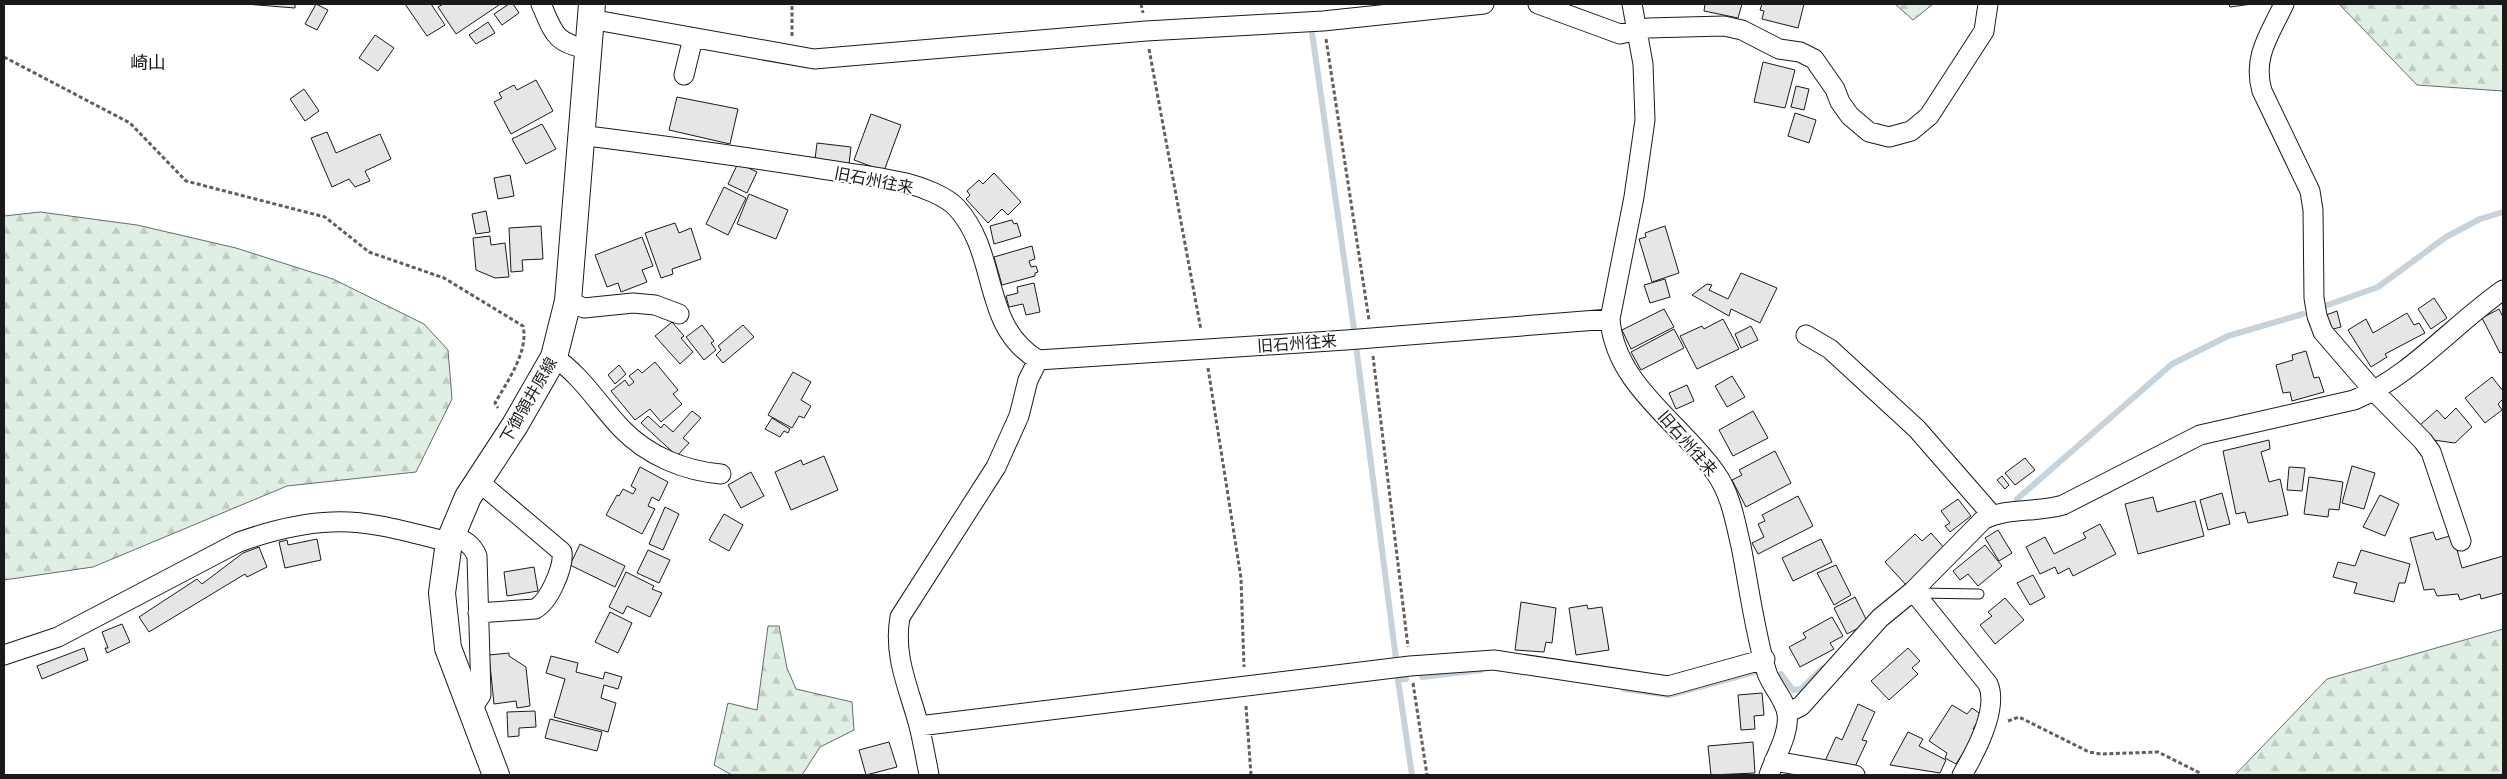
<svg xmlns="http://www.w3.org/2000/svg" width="2507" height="779" viewBox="0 0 2507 779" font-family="'DejaVu Sans','Noto Sans JP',sans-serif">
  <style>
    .forest { fill: url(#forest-firs); stroke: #6a6a6a }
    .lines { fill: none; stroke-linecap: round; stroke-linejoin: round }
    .stream { stroke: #c6d2dc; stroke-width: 6 }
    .building { fill: #e6e6e6; stroke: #1a1a1a }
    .lane-casing { stroke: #1a1a1a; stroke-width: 11 }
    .street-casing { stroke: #1a1a1a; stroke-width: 21 }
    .secondary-casing { stroke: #1a1a1a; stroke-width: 28 }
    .path { stroke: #5f5f5f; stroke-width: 3; stroke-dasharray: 4 2.5; stroke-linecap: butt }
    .lane { stroke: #fff; stroke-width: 9 }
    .street { stroke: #fff; stroke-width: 19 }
    .secondary { stroke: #fff; stroke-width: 26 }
    .labels { text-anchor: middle; stroke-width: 4; stroke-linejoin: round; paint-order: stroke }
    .street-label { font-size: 16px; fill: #1a1a1a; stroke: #fff }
    .neighbourhood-label { font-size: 18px; fill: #1a1a1a; stroke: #fff }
  </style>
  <defs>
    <pattern id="forest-firs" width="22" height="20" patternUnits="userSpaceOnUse" patternTransform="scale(1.25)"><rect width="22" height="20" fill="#e0efe3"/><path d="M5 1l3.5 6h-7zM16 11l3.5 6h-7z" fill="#c0ccc2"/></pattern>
  </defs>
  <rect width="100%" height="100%" fill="#fff"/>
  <path class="forest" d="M1895 4H1933L1913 20Z
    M2339 4H2503V91L2417 85Z
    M40 212 137 225 236 248 333 279 424 324 448 350 452 399 416 472 287 486 93 567 4 580V216Z
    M768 626H779L787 668 796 689 852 702 854 730 820 747 802 775H732L714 765 728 703 757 710Z
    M2503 629V775H2235L2327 679Z"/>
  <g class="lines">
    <path class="stream" d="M1311 25 1354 329
      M2322 307 2378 287 2446 237 2480 219 2503 212
      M1356 346 1396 659
      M2017 499 2172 364 2228 336 2303 314
      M1781 674 1793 690 1801 689 1823 668
      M1422 677 1481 670
      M1406 679 1398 680 1412 775
      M1624 689 1670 695 1758 671"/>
  </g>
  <path class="building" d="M245 4H295V8Z
    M316 4 328 10 317 30 305 24Z
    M405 4H431L445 25 427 36Z
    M443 4H498L499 5 456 34 438 7Z
    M509 4H513L519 13 502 25 494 14Z
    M1705 4H1742L1738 18 1704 11Z
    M1762 4H1804L1798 28 1762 19 1764 11 1760 10Z
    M2229 4H2252L2230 7Z
    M488 22 495 33 476 44 469 35Z
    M375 35 394 48 378 71 359 58Z
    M1763 62 1795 70 1785 108 1754 102Z
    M536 80 553 111 511 134 494 102 502 98 499 93 514 85 517 90Z
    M1796 86 1809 89 1804 110 1791 107Z
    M304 89 319 111 305 121 290 99Z
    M677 97 738 109 730 144 669 130Z
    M1795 113 1816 120 1809 143 1788 136Z
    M871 114 901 125 884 171 854 160Z
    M542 124 556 149 526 164 512 139Z
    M327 132 336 153 380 134 391 159 365 171 370 181 355 187 349 179 332 187 311 138Z
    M817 143 851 147 849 164 815 159Z
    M738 163 757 172 747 193 728 184Z
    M994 173 1021 202 1008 215 1002 209 988 223 966 199 970 195 967 191 979 180 983 184Z
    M510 175 514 196 498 199 494 178Z
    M724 187 746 198 728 235 706 224Z
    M749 194 788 210 776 239 737 224Z
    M486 211 490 232 476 234 472 214Z
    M1012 220 1014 224 1017 223 1021 236 994 244 990 226Z
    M675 223 679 233 691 228 701 259 672 269 673 274 661 278 645 233Z
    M541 226 543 259 522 260 523 271 511 272 509 228Z
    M1665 226 1679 273 1652 282 1639 239 1646 237 1645 233Z
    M490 236 491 245 505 243 509 277 495 278 476 270 473 238Z
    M642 237 653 266 642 270 647 282 621 292 618 283 607 287 595 255Z
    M1032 246 1035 259 1029 261 1031 267 1036 266 1038 272 1035 273V276L1002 285 994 257Z
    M1741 273 1777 288 1760 323 1731 309 1729 316 1692 295 1707 284 1712 285 1709 290 1728 299Z
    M1665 279 1670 297 1650 303 1644 285Z
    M1034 283 1040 312 1026 315 1023 304 1009 307 1006 296 1018 293 1017 287Z
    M2434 298 2447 318 2431 329 2418 309Z
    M1664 309 1674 327 1631 349 1622 330Z
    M2499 309 2503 317V352L2500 353 2482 318Z
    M2337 311 2341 327 2329 330 2326 315Z
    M2407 313 2414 325 2419 323 2425 333 2385 354 2387 357 2371 367 2348 330 2366 319 2373 333Z
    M1723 319 1739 349 1697 369 1680 336 1702 326 1704 329Z
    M672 322 684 336 681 338 693 352 680 364 655 336Z
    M702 325 714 341 711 343 716 350 704 360 686 337Z
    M743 325 754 337 723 363 716 355 721 350 718 346Z
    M1751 326 1758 340 1741 348 1735 334Z
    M1674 329 1684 348 1641 370 1631 352Z
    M2306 351 2314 378 2319 377 2324 392 2292 401 2290 392 2283 393 2276 365 2293 360 2292 355Z
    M655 362 678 390 673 394 682 404 661 422 650 409 635 420 611 391 625 380 629 386 634 382 629 376 638 369 642 373Z
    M619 365 626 374 615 384 608 375Z
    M793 372 811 382 801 400 811 406 804 418 799 416 792 428 768 415Z
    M1732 376 1745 397 1727 407 1715 386Z
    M2492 377 2503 391V399L2498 404 2502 410 2485 423 2465 398Z
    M1687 385 1694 401 1676 409 1669 393Z
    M2456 408 2472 427 2455 443 2433 440 2420 425 2437 410 2445 419Z
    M692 411 701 418 683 438 689 443 677 456 641 423 648 416 661 428 664 424 673 432Z
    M1753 411 1768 438 1733 456 1719 430Z
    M772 418 790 429 788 433 784 431 780 437 765 429Z
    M2269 440 2270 449 2261 452 2269 482 2280 479 2288 515 2248 523 2245 512 2236 514 2223 451Z
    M1775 451 1791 483 1746 507 1732 480 1742 475 1739 470Z
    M824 456 838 490 791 510 775 472 801 460 803 465Z
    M2025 458 2035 470 2015 485 2005 473Z
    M2352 466 2375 473 2364 509 2342 503Z
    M640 467 668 482 659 501 652 497 648 506 655 509 642 534 606 515 617 495 619 496 623 489 633 494 636 489 631 486Z
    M2289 467 2305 468 2302 491 2287 490Z
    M751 472 764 496 741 508 728 485Z
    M2002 476 2009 485 2005 489 1997 480Z
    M2309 477 2343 482 2339 510 2329 509 2328 517 2304 514Z
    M2222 493 2230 524 2208 530 2200 500Z
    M2380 495 2399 504 2385 536 2363 527Z
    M1798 496 1813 526 1758 554 1752 543 1764 537 1758 524 1765 521 1762 515Z
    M2153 497 2157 512 2195 501 2204 536 2138 554 2125 504Z
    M1958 499 1971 516 1950 532 1945 526 1950 523 1941 511Z
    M665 507 679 514 663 550 649 544Z
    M724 514 743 525 729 551 709 540Z
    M2100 524 2116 554 2073 576 2069 568 2058 574 2055 567 2040 574 2026 547 2045 537 2054 554 2086 538 2083 533Z
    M1998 530 2012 553 1999 561 1985 538Z
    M2433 532 2436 540 2453 535 2462 568 2503 556V593L2481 599 2480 594 2460 600 2458 594 2437 596 2434 589 2424 590 2410 538Z
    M1931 533 1946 550 1907 586 1885 562 1915 534 1922 541Z
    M317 539 321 560 285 568 279 542 287 540 288 545Z
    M1821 539 1832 562 1793 581 1782 558Z
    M580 544 625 566 615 587 570 565Z
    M1985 545 2002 566 1978 586 1968 574 1960 580 1953 571Z
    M259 547 267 567 247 577 245 574 149 632 139 617 197 579 202 584 243 553Z
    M648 550 670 560 659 583 637 573Z
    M2361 550 2410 564 2405 583H2399L2394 602 2354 593 2357 583 2333 577 2338 562 2355 566Z
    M1836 565 1851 595 1834 605 1817 573Z
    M534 567 538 591 507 596 504 572Z
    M626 572 654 586 652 589 662 593 650 617 627 606 623 614 609 607Z
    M2033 575 2045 597 2030 605 2017 583Z
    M1855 597 1868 623 1847 634 1834 608Z
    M2005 598 2024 620 1995 644 1980 625 1992 616 1988 612Z
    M1521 602 1556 608 1552 643 1546 642 1544 652 1515 650Z
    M1587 605 1588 609 1602 607 1609 650 1576 655 1569 608Z
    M610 612 632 623 618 653 595 642Z
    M1832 617 1843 636 1830 643 1834 649 1800 667 1789 647 1806 638 1803 633Z
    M122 624 130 642 107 653 105 648H108L102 632Z
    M84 648 88 660 42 679 37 666Z
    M1908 648 1920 661 1912 668 1918 674 1889 700 1871 681Z
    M509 653V656L526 667 530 706 517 708 516 701 494 704 489 655Z
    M551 656 578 663 576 672 603 679 605 672 622 677 618 689 604 685 601 698 616 703 608 732 554 717 565 679 546 673Z
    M1762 693 1764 715 1754 716 1755 729 1741 730 1738 695Z
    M1858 704 1875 712 1862 740 1867 741 1853 771 1825 761 1836 737 1842 740Z
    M1952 705 1967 714 1972 708 1982 715 1973 729 1977 731 1956 764 1945 758 1947 753 1929 741Z
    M535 711 536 727 519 728V736L508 737 507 712Z
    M550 719 602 732 597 751 545 738Z
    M1908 732 1923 739 1919 746 1946 760 1940 773 1890 765Z
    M889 742 897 767 866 775 859 750Z
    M1753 742 1755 773 1711 775 1708 746Z"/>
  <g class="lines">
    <g class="lane-casing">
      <path id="lane" d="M1918 593 1979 594"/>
    </g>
    <g class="street-casing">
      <path id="street" d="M541 4C554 33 554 43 588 49
        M1538 4 1620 34 1648 28 1724 26 1742 30 1779 49 1800 52 1814 59 1835 89 1840 102 1850 116 1869 132 1889 137 1911 131 1929 116 1984 31 1988 4
        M1632 4 1643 64 1645 120 1634 197 1610 319C1615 385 1680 422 1715 472 1731 494 1735 521 1741 546 1749 587 1755 634 1767 673 1772 687 1785 699 1787 714 1790 733 1775 757 1769 775
        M2284 4C2270 34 2252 57 2262 91L2310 191 2313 210 2314 298 2317 316 2323 332 2374 391 2423 441 2431 452 2461 541
        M590 19 814 59 1146 31 1323 21 1484 4
        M684 75 693 38
        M580 135C659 145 738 156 816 168 846 173 877 176 906 183 922 187 946 196 957 208 1000 256 980 325 1038 360L1346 340 1610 319
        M568 301 584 308 633 303 655 305 679 314
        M1806 335 1830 349 1917 429 1992 515
        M554 357C582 376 599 405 622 429 648 456 685 471 721 474
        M452 535C464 540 472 544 477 556L481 695 471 710
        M1913 591 1988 684C1999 709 1975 753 1962 775
        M478 613 535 609C549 602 564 567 562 552L478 481
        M4 655 58 637 239 542C270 531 300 523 332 522 370 520 412 533 449 542
        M1787 713 1801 706 1880 618 1913 591 1983 520C2007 507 2037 513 2063 505L2200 435 2354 400C2411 376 2453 325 2503 290
        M919 726 1410 666 1494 660 1668 686 1765 659
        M1774 761 1855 775
        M929 775C926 759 923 742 919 726 909 688 893 657 900 617L996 467 1019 416 1028 380 1038 360"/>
    </g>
    <g class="secondary-casing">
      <path id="secondary" d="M496 775 448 648 442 593 449 542 468 497 515 425 554 357 568 301 592 4"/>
    </g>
    <path class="path" d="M1141 4 1143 13
      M792 36V4
      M1326 39 1369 320
      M1149 49 1201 330
      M4 57 130 123 186 181 325 217 369 252 444 278 523 326C529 351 507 382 495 403L498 408
      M1373 356 1408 647
      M1208 368 1241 578 1244 667
      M1413 683 1427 775
      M1246 706 1251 775
      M2008 721 2019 717 2089 752 2101 754 2158 752 2200 773"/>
    <use href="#lane" class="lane"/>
    <use href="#street" class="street"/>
    <use href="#secondary" class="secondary"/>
  </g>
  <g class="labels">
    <g class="street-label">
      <text transform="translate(874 180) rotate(11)" y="6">旧石州往来</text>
      <text transform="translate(1297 343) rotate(-4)" y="6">旧石州往来</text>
      <text transform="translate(528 400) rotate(-60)" y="6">下御領井原線</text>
      <text transform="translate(1688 443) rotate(49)" y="6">旧石州往来</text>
    </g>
    <g class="neighbourhood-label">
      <text x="148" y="69">崎山</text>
    </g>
  </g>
  <rect width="2507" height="779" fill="none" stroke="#1a1a1a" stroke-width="10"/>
</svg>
